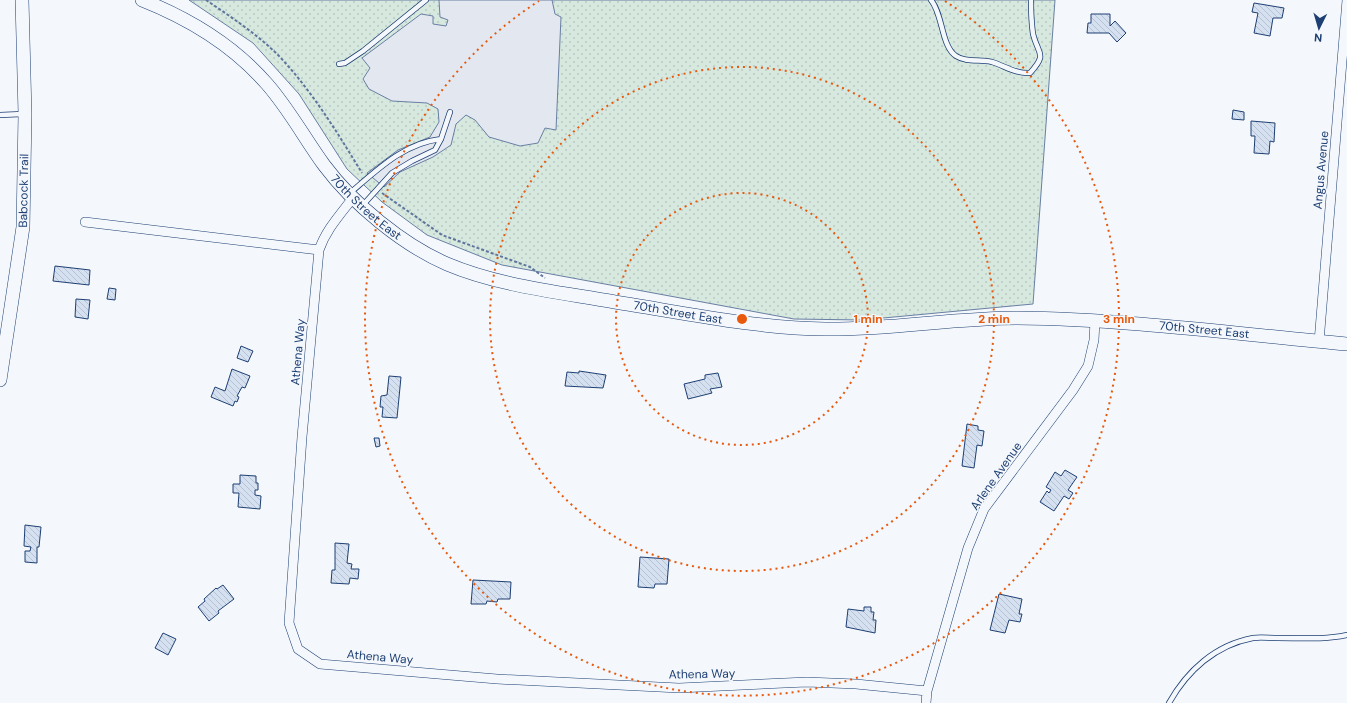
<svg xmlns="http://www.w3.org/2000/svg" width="1347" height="703" viewBox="0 0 1347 703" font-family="'DM Sans',sans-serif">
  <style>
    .grass { fill: url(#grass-dots); stroke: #687fa3 }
    .parking { fill: #e3e8f0; stroke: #687fa3 }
    .building { fill: url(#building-back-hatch); stroke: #1d3f73 }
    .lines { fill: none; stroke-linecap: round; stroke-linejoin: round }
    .lane-casing { stroke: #1d3f73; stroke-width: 6 }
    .street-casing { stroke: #1d3f73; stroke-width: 10 }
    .secondary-casing { stroke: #1d3f73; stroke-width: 14 }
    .path { stroke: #5e769c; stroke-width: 2; stroke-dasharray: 3 2; stroke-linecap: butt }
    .lane { stroke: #f4f7fb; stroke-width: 4.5 }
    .street { stroke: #f4f7fb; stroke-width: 9 }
    .secondary { stroke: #f4f7fb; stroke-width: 13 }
    .ring { fill: none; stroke: #e8590c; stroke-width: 2; stroke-dasharray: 2 4 }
    .labels { text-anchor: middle; stroke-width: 3; stroke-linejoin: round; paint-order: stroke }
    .street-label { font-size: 12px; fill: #1d3f73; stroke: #f4f7fb }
    .centre { fill: #e8590c; stroke: #f4f7fb; stroke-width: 2 }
    .ring-label { font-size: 12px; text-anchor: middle; font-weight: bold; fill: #e8590c; stroke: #f4f7fb; stroke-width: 3; stroke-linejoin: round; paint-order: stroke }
  </style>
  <defs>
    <pattern id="grass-dots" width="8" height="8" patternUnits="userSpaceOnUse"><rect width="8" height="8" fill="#d7e8df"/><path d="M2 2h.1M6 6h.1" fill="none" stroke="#b8c8c3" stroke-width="1.8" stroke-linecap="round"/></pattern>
    <pattern id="building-back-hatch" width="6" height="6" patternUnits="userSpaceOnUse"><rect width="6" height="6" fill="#d5e0f0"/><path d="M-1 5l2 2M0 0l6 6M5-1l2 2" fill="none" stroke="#b6c1d1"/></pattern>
  </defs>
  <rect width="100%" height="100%" fill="#f4f7fb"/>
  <path class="grass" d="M189 0H1055L1033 304 862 320 794 319 502 265 427 235 382 202 347 169 299 94 253 43Z"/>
  <path class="parking" d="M439 0H552L555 14 561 17 556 130 545 128 538 143 520 146 489 137 475 120 466 115 456 124 451 145 433 157 400 172 384 187 367 173 398 150 430 137 439 122 438 109 427 103 392 101 369 89 363 79 370 68 362 58 421 14 433 16V24L446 26 448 20 440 17Z"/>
  <path class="building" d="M1254 3 1284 8 1282 18H1273L1270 36 1254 33 1258 13 1252 12Z
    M1091 14H1110V26L1115 21 1126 33 1117 42 1109 33H1087L1088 23H1091Z
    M1233 110 1244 112V120L1232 119Z
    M1251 121 1275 123 1274 142 1270 141 1269 154 1254 153 1255 136H1251Z
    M55 266 90 270 89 285 53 281Z
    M109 288 116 289 115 300 107 299Z
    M76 299 90 300 88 319 75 317Z
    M241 346 253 351 248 362 237 358Z
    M232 369 250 376 245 388 242 387 237 396 239 397 237 402 235 401 233 406 211 397 215 387 225 391Z
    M579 371 606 375 603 388 565 386 567 372 579 373Z
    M718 373 722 387 710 389 712 393 688 399 684 384 705 379V375Z
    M389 376 401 377 397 418 382 417 383 407H380L381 396 387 395Z
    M967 424 978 426V430L984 431 982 446 977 445 974 468 962 466Z
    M374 438H379L380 446 376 447Z
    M1065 470 1077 477 1068 490 1073 493 1069 499 1064 496 1054 511 1040 502 1047 491 1049 493 1051 490 1046 487 1055 472 1061 476Z
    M240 475 256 476V483H258V490H255V495L261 496 260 509 238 507 239 493H233V484H240Z
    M25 525 41 527 39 547H37V563L25 562V551H30L31 547 24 546Z
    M335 543 349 544 347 563 352 564 351 569H359L358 579 350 578 349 584 331 583 332 570H335Z
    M640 557 669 559 667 584H655L654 588 638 587Z
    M473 580 511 582 510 599H498L497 602 487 601 486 604H471Z
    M223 585 234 599 218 611 219 613 209 621 198 607 205 601 204 599 216 588 217 589Z
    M999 594 1022 599 1019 614H1022L1020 622 1009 620 1005 633 990 630Z
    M864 607H871V612H874L873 620H876L875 633 846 627 848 609 864 611Z
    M163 633 176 639 168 655 155 648Z"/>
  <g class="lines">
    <g class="lane-casing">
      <path id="lane" d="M931 0C943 14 941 46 956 56 967 63 980 59 992 62 1005 66 1016 74 1030 73 1048 53 1038 55 1033 34 1032 27 1031 8 1031 0
        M339 64 345 63 363 51 426 0
        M0 115 23 114
        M350 193C377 170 404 143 441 139
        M362 206 392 173 412 161 435 150 441 139 450 112
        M1169 703C1187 671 1215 645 1253 638 1260 637 1269 638 1277 638 1301 638 1324 640 1347 635"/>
    </g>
    <g class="street-casing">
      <path id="street" d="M352 199C339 216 326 230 319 250L302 437 289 623 298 649 320 664 497 679 679 688 807 682 856 684 927 691
        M85 222 319 250
        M1319 342 1347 0
        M926 703 927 691 968 548 984 509 1073 390 1088 366 1094 340 1095 321"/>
    </g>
    <g class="secondary-casing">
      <g id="secondary">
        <path id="s1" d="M142 0C190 19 233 45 267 84 289 109 305 139 324 165 353 204 403 245 447 264 499 286 559 292 615 302 685 313 754 328 825 329 889 330 953 318 1017 318 1126 319 1238 334 1347 344"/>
        <path id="s2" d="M0 380 23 227 25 114 22 0"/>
      </g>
    </g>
    <path class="path" d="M206 0C231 17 257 34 279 56 312 91 337 132 362 173
      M382 193 442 235 530 267 545 278"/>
    <use href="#lane" class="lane"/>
    <use href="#street" class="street"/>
    <use href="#secondary" class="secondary"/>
  </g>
  <g class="ring">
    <circle cx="742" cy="319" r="126"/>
    <circle cx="742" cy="319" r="252"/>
    <path d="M945 1A377 377 0 1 1 539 1"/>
  </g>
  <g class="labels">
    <g class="street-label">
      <text transform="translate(1321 170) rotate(-85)" y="4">Angus Avenue</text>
      <text dy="4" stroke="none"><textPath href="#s2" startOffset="191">Babcock Trail</textPath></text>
      <text dy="4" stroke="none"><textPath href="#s1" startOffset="311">70th Street East</textPath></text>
      <text dy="4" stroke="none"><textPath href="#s1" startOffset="647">70th Street East</textPath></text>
      <text dy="4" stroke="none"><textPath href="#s1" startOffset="1175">70th Street East</textPath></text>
      <text transform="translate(298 352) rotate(-85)" y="4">Athena Way</text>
      <text transform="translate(996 476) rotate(-55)" y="4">Arlene Avenue</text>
      <text transform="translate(380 657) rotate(5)" y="4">Athena Way</text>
      <text transform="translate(702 674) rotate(-1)" y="4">Athena Way</text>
    </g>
  </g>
  <circle cx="742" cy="319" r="6" class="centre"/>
  <g class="ring-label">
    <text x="868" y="323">1 min</text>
    <text x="994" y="323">2 min</text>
    <text x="1119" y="323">3 min</text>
  </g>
  <g transform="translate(1319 28) rotate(185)" stroke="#f4f7fb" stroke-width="3" paint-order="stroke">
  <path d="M0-3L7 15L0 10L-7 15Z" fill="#1d3f73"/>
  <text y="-6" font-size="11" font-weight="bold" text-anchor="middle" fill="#1d3f73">N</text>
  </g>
</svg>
